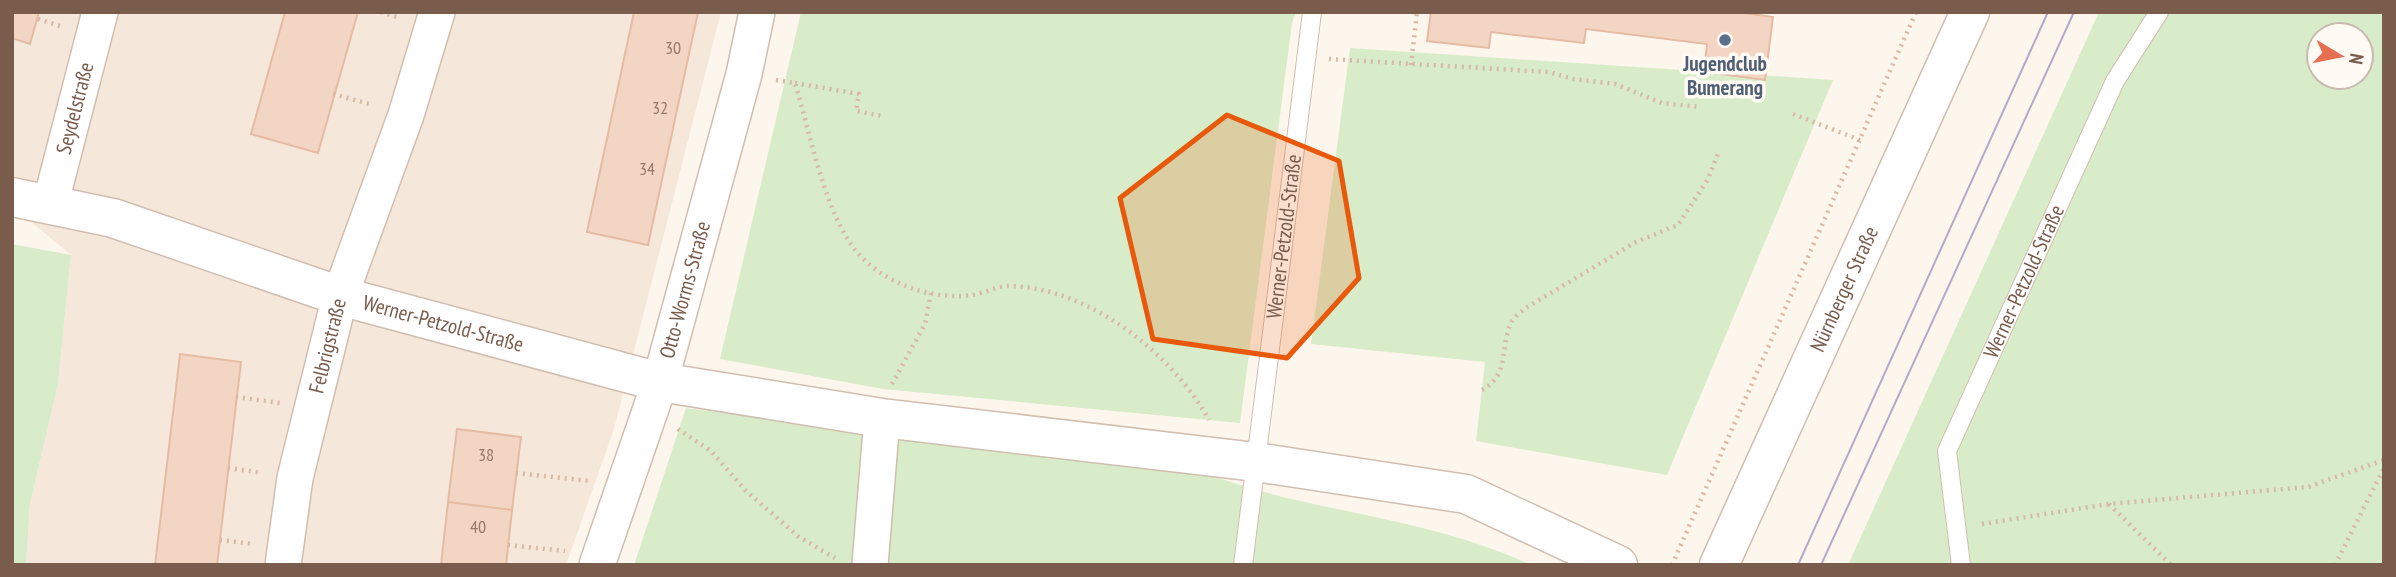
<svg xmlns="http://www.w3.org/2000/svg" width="2396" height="577" viewBox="0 0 2396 577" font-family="'PT Sans Narrow',sans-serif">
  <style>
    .residential { fill: #f5e8da }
    .green { fill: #d8ecc9; fill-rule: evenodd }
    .building { fill: #f3d5c3; stroke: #e6bba3; stroke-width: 2 }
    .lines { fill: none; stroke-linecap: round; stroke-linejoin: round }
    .service-casing { stroke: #d1beb0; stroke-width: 20 }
    .minor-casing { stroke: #d1beb0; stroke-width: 38 }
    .tertiary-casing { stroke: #d1beb0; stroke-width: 41 }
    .path { stroke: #d9b8a5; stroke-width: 4.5; stroke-dasharray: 2 5; stroke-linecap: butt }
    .service { stroke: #fff; stroke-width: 18 }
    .minor { stroke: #fff; stroke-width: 35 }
    .tertiary { stroke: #fff; stroke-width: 38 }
    .tram { stroke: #b9a8c9; stroke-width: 2 }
    .marked { fill: #e8590c; fill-opacity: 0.2; stroke: #e8590c; stroke-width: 5; stroke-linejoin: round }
    .service-dot { fill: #5c6f8a; stroke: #fffaf3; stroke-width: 2.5 }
    .labels { text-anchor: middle; stroke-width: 7; stroke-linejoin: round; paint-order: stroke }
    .number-label { font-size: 18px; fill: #987a6a }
    .service-label { font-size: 21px; font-weight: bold; fill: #4e5e75; stroke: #fffaf3 }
    .street-label { font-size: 21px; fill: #7a5c4d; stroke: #fffaf3 }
  </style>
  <rect width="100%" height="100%" fill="#fdf6ec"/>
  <path class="residential" d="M12 12H721L614 429 566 565H26L30 504 58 384 71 255 12 206Z"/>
  <path class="green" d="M801 12H1296L1292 23 1240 423 883 389 720 359Z
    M2099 12H2384V565H1848ZM2319 35H2361V77H2319Z
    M1350 48 1833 80 1667 475 1476 441 1485 362 1311 344Z
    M12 244 71 255 58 384 30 504 26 565H12Z
    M686 408 1211 476C1235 483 1259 491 1283 497 1367 517 1452 528 1531 565H634Z"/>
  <path class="building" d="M12 12H39L30 44 12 38Z
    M285 12H358L318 153 251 134Z
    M634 12H698L648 245 587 232Z
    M1431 12H1737L1773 17 1765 80 1704 72 1707 44 1586 29 1584 43 1491 32 1489 48 1427 41Z
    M180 354 241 362 217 565H155Z
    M457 429 521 437 512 510 448 502Z
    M448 502 512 510 506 565H441Z"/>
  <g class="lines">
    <g class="service-casing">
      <g id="service">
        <path id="s1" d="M1243 565 1312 12"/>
        <path id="s2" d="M1961 565 1947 451 2115 81 2159 12"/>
      </g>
    </g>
    <g class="minor-casing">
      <g id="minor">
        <path id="s3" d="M50 205 100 12"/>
        <path id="s4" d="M283 565 295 478 340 296 406 115 437 12"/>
        <path id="s5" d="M597 565 660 382 744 74 757 12"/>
        <path d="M870 565 882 418"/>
      </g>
    </g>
    <g class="tertiary-casing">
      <g id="tertiary">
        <path id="s6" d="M12 197 113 218 340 296 660 382 882 418 1256 462 1466 494 1618 565"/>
        <path id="s7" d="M1719 565 1970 12"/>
      </g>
    </g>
    <path class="path" d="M381 12 400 18
      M38 19 63 27
      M1329 59 1549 72 1573 79 1615 84 1662 103 1701 107
      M1411 65 1417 12
      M776 80 795 83C810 132 825 215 857 252 883 283 932 301 973 295 984 293 997 286 1009 286 1088 287 1172 353 1209 420
      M795 83 859 94 856 111 883 116
      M333 94 373 105
      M1793 114 1860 140
      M892 384 925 324 931 293
      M1482 390C1511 374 1499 346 1512 321 1515 317 1520 313 1524 309L1636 242 1678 225 1708 179 1718 154
      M236 397 280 403
      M678 429 711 451 746 491 799 537 835 558
      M228 468 262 473
      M516 473 591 481
      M2109 504 2171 565
      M1982 524 2108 504 2308 487 2384 460
      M220 540 253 544
      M508 545 565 551
      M1672 565 1916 12
      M2335 565 2384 468"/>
    <use href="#service" class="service"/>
    <use href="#minor" class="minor"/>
    <use href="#tertiary" class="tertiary"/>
    <path class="tram" d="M1798 565 2048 12
      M1821 565 2074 12"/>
  </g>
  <path class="marked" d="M1227 115 1339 161 1359 278 1287 358 1153 339 1120 198Z"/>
  <circle class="service-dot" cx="1725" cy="40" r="7"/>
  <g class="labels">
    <g class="number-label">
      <text x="673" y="54">30</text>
      <text x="660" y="114">32</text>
      <text x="647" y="175">34</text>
      <text x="486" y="461">38</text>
      <text x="478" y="533">40</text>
    </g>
    <g class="service-label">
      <text x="1725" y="71">Jugendclub<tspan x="1725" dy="24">Bumerang</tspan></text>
    </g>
    <g class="street-label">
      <text dy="7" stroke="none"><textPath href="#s3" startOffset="100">Seydelstraße</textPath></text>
      <text dy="7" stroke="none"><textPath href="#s1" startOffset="331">Werner-Petzold-Straße</textPath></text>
      <text dy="7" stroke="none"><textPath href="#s2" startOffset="301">Werner-Petzold-Straße</textPath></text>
      <text dy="7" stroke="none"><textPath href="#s7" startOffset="303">Nürnberger Straße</textPath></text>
      <text dy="7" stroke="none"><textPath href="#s5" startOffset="289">Otto-Worms-Straße</textPath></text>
      <text dy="7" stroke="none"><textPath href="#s6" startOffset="450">Werner-Petzold-Straße</textPath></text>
      <text dy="7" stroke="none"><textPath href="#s4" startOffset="224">Felbrigstraße</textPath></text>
    </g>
  </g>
  <rect width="2396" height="577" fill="none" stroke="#7a5c4d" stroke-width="28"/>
  <g transform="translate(2340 56) rotate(100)"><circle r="33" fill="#fffaf3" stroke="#cabbb1" stroke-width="2"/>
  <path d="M0-5L12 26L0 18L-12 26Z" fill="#e76f51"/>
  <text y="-10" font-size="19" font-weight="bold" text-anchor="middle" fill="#7a5c4d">N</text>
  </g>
</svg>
